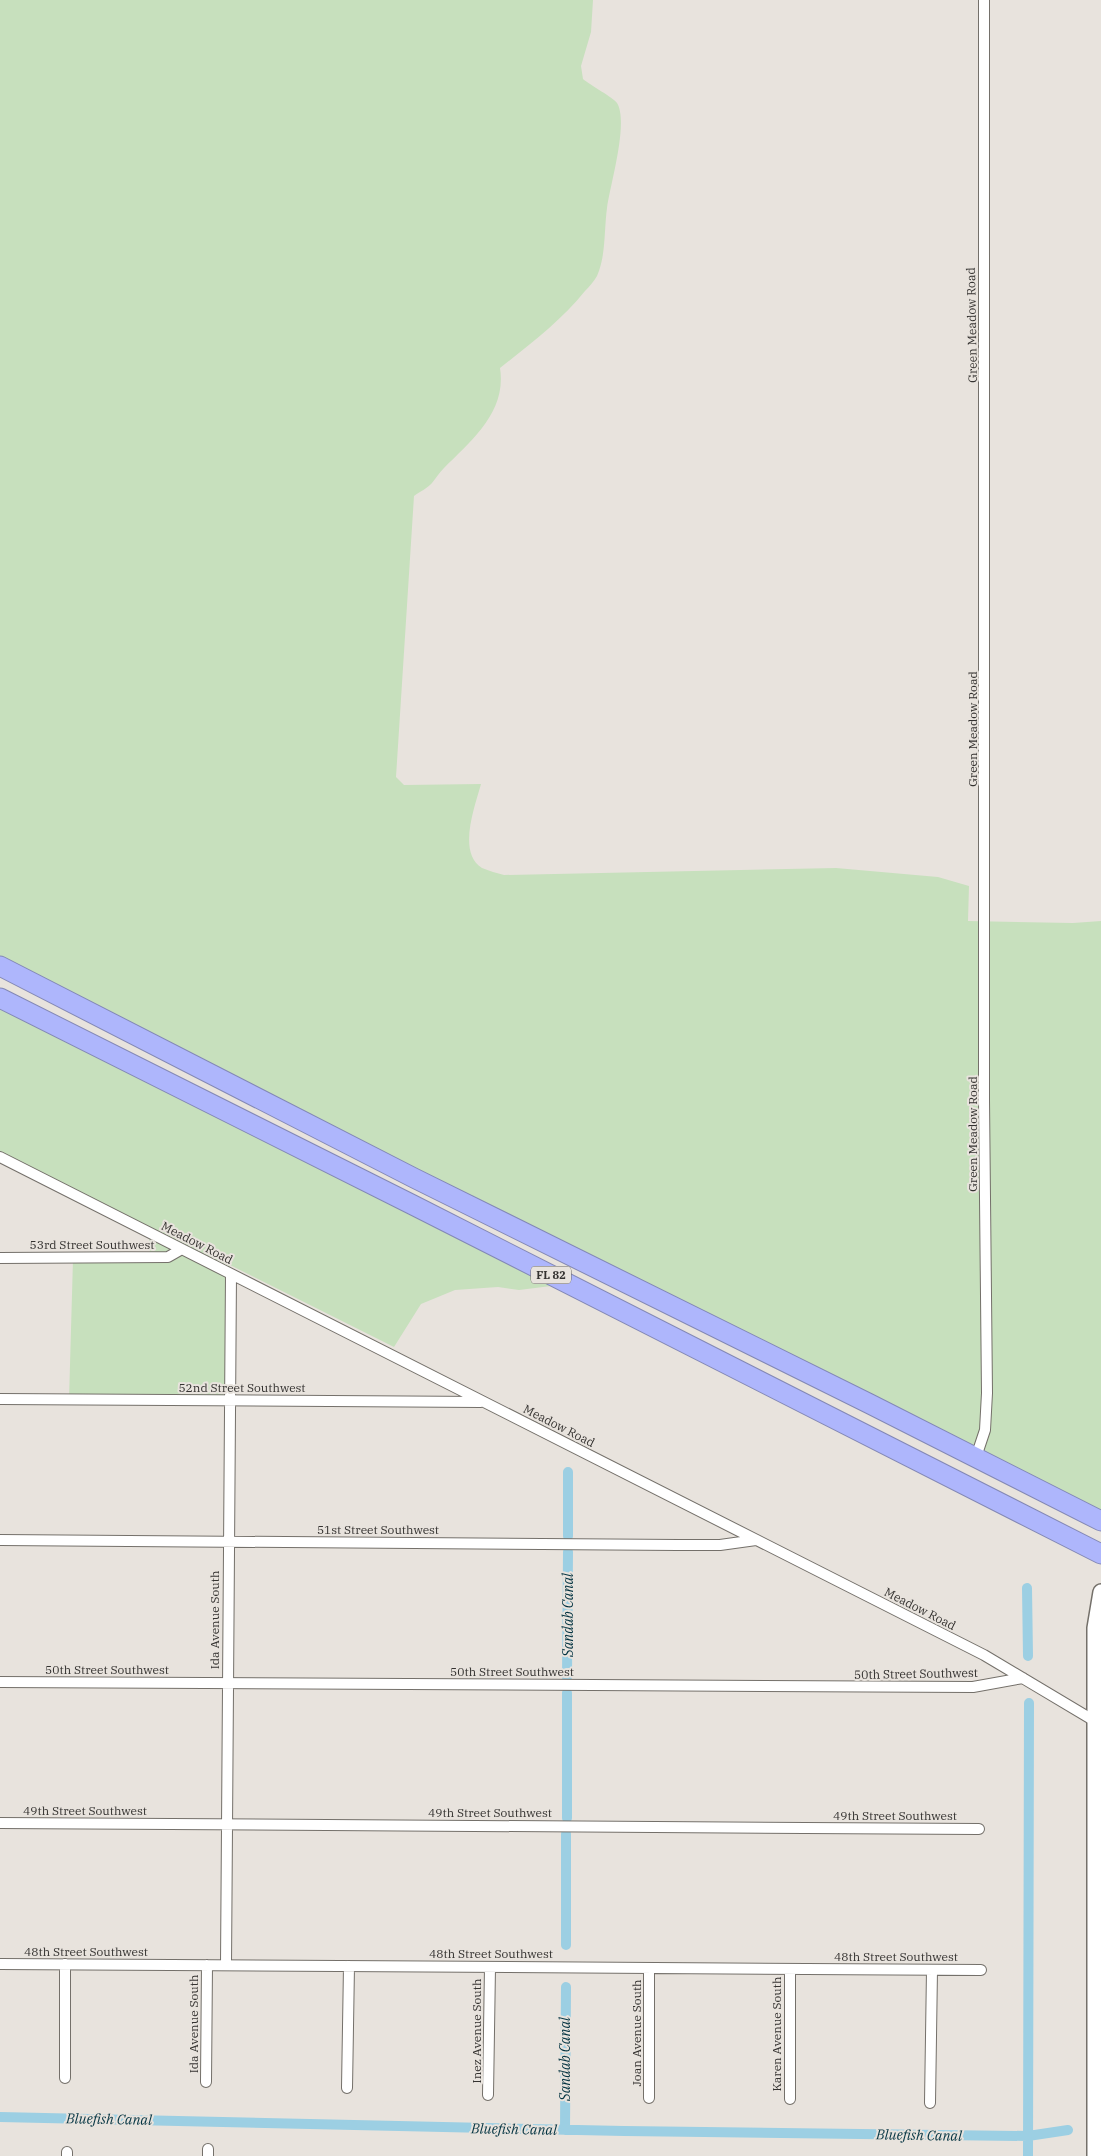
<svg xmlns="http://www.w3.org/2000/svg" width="1101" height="2156" viewBox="0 0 1101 2156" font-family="'IBM Plex Serif',serif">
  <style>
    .green { fill: #c7e0bd }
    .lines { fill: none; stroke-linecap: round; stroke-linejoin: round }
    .canal { stroke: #9ccfe3; stroke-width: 10 }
    .street-casing { stroke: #74706a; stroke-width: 12 }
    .secondary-casing { stroke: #74706a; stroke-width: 18 }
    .highway-casing { stroke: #8388b5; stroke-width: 21 }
    .street { stroke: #fff; stroke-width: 10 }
    .secondary { stroke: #fff; stroke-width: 15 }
    .highway { stroke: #aeb6fc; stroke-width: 19 }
    .labels { text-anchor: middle; stroke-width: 4; stroke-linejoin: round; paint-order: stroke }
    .shield { fill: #e8e3dd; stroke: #6a6764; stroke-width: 1 }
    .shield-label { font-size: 11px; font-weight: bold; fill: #343230 }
    .street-label { font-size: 12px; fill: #343230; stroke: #e8e3dd }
    .water-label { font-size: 14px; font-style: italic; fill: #043442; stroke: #e8e3dd }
  </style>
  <rect width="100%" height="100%" fill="#e8e3dd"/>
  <path class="green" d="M0 0H593L591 32 581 66 583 79C590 85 614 98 617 103 629 122 610 185 607 208 604 230 606 256 597 276 594 281 589 287 585 291 561 321 530 344 500 368 507 412 471 441 444 468 439 473 436 478 432 483 428 488 419 492 414 496L396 777 404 785 481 784C475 806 457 853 482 868 489 871 497 873 504 875L836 868 938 877 969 886 968 921 1073 923 1101 921V1515L0 960Z
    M0 1005 559 1285 519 1290 498 1287 455 1290 421 1304 394 1347 230 1265 226 1400H69L73 1259 150 1257 149 1230 0 1156Z"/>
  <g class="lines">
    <path class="canal" d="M568 1536V1472
      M1027 1588 1028 1656
      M567 1677 568 1552
      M567 1818V1693
      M566 1945V1834
      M0 2117 624 2131 1028 2136 1068 2130
      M565 2130 566 1987
      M1028 2156 1029 1703"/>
    <g class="street-casing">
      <path id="street" d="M0 1157 984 1655 1098 1723
        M0 1258 168 1257 182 1249
        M0 1399 481 1402
        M976 1457 985 1430 987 1393 984 1100V0
        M0 1540 678 1545H720L756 1540
        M0 1682 973 1687 1023 1678
        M0 1823 979 1829
        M0 1964 981 1970
        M226 1965 231 1274
        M649 1968V2098
        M65 2078V1964
        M206 2082 207 1965
        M347 2088 349 1966
        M488 2095 490 1967
        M790 2099V1969
        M930 2103 932 1970
        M67 2156V2152
        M208 2156V2149"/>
    </g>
    <g class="secondary-casing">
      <path id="secondary" d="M1095 2156V1628L1101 1592"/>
    </g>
    <g class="highway-casing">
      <path id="highway" d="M0 966 414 1178 870 1404 1101 1521
        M0 998 413 1205 1101 1554"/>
    </g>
    <use href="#street" class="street"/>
    <use href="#secondary" class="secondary"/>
    <use href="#highway" class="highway"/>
  </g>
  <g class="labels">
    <rect class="shield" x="531" y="1266.5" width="40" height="17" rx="4"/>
    <g class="shield-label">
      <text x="551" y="1279">FL 82</text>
    </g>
    <g class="street-label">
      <text transform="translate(972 325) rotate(-91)" y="4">Green Meadow Road</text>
      <text transform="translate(973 729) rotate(-90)" y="4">Green Meadow Road</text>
      <text transform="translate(973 1134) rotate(-90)" y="4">Green Meadow Road</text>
      <text transform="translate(197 1243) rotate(27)" y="4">Meadow Road</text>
      <text x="92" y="1249">53rd Street Southwest</text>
      <text x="242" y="1392">52nd Street Southwest</text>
      <text transform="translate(559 1426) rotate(27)" y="4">Meadow Road</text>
      <text x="378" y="1534">51st Street Southwest</text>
      <text transform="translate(920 1609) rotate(27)" y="4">Meadow Road</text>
      <text transform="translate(215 1620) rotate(-90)" y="4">Ida Avenue South</text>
      <text x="107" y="1674">50th Street Southwest</text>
      <text x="512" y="1676">50th Street Southwest</text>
      <text transform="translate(916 1674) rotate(-1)" y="4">50th Street Southwest</text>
      <text x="85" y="1815">49th Street Southwest</text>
      <text x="490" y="1817">49th Street Southwest</text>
      <text x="895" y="1820">49th Street Southwest</text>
      <text x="86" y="1956">48th Street Southwest</text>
      <text x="491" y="1958">48th Street Southwest</text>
      <text x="896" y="1961">48th Street Southwest</text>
      <text transform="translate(194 2024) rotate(-90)" y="4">Ida Avenue South</text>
      <text transform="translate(477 2031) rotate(-90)" y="4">Inez Avenue South</text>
      <text transform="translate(637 2033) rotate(-90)" y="4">Joan Avenue South</text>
      <text transform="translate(777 2034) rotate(-90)" y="4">Karen Avenue South</text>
    </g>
    <g class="water-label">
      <text transform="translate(568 1615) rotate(-90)" y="5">Sandab Canal</text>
      <text transform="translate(565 2059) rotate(-90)" y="5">Sandab Canal</text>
      <text transform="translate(109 2119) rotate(1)" y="5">Bluefish Canal</text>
      <text transform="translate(514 2129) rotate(1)" y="5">Bluefish Canal</text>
      <text transform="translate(919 2135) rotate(1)" y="5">Bluefish Canal</text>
    </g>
  </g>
</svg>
